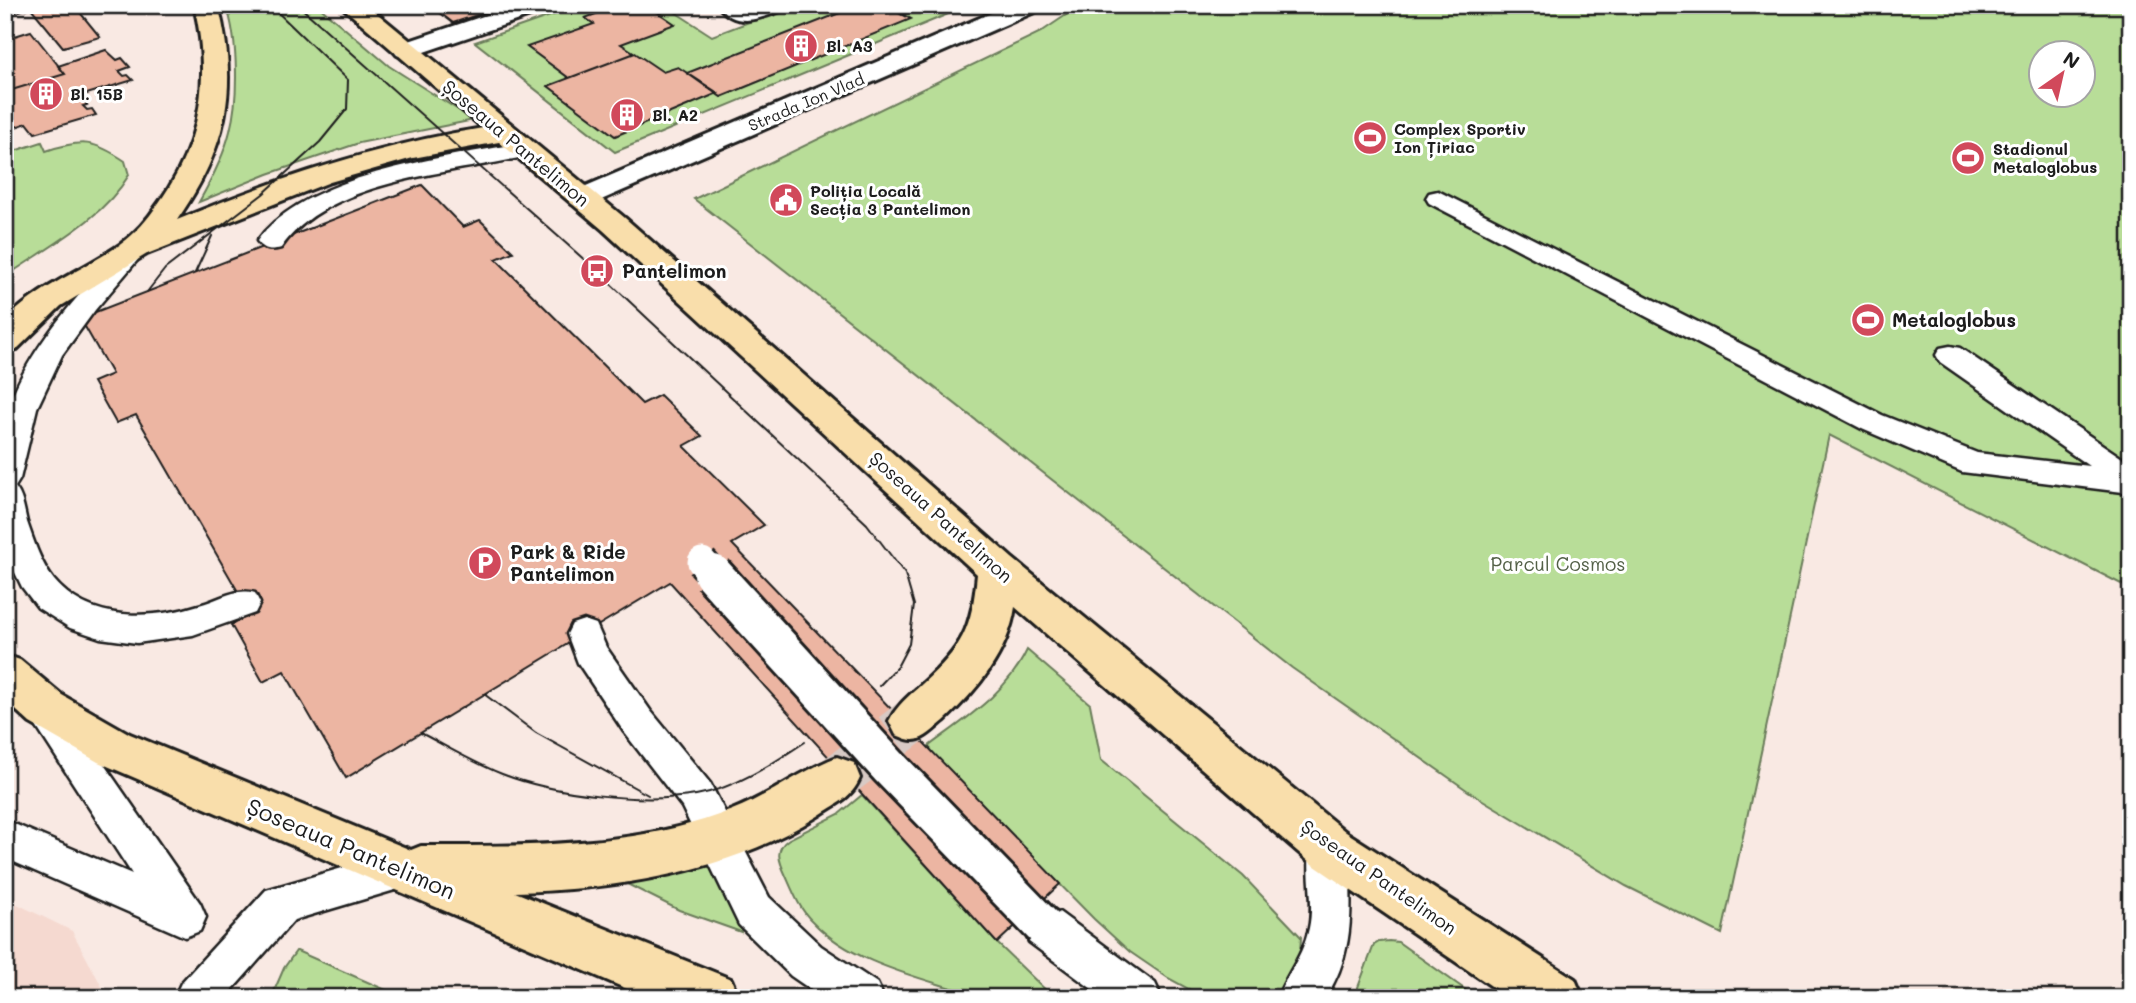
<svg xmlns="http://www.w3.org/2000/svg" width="2136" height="1003" viewBox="0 0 2136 1003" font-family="Mali,sans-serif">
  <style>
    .built { fill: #f5d9d0 }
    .green { fill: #b8dd98; stroke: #6a7c5a; stroke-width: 2; fill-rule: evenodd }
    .building { fill: #ecb5a2; stroke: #1c1c1c; stroke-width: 2 }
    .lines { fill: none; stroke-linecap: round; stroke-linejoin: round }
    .primary-tunnel { stroke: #d8cac5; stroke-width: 46; stroke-dasharray: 46 24; stroke-linecap: butt }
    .service-casing { stroke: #1c1c1c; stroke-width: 5 }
    .pedestrian-casing { stroke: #1c1c1c; stroke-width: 6 }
    .minor-casing { stroke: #1c1c1c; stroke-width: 6 }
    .tertiary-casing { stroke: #1c1c1c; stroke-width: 6 }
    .primary-casing { stroke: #1c1c1c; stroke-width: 6 }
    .service { fill: #fff; fill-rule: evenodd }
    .pedestrian { fill: #fff; fill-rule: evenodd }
    .minor { fill: #fff; fill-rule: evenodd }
    .tertiary { fill: #fff; fill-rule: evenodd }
    .primary { fill: #f9deab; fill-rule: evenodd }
    .tram { stroke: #1c1c1c; stroke-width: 2 }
    .service-bridge-far1-casing { stroke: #1c1c1c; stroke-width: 34; stroke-linecap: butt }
    .service-bridge-casing { stroke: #1c1c1c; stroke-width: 44; stroke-linecap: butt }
    .service-bridge-far1 { stroke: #fff; stroke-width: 29 }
    .service-bridge { stroke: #fff; stroke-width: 38 }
    .labels { text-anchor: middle; stroke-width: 6; stroke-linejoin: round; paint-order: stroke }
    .far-poi-label { font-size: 16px; font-weight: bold; fill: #1c1c1c; stroke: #fff; text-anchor: start }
    .far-street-label { font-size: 16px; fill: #1c1c1c; stroke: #fff }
    .street-label { font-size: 19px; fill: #1c1c1c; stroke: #fff }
    .poi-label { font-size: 19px; font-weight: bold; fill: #1c1c1c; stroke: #fff; text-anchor: start }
    .park-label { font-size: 19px; fill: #536047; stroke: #fff }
    .near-street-label { font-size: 23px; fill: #1c1c1c; stroke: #fff }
  </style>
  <rect width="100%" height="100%" fill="#f9e9e3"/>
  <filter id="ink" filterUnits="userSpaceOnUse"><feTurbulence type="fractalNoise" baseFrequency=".0143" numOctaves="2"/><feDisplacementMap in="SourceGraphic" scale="14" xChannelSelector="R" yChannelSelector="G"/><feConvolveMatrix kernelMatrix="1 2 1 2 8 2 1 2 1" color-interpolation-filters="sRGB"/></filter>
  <g filter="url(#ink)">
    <path class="built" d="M5 898 72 931 108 998H5Z"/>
    <path class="green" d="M226 5H317L389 66 474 120 359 143 268 174 199 202C212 179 224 156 230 131 239 97 238 38 226 5Z
      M582 5H664L712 36 794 5H970L615 152 475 42Z
      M1081 5H2131V589L1829 435 1722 934 1626 886 1471 793 1292 668 694 199 1041 32ZM2042 52H2084V94H2042Z
      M42 142 46 151C82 139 94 140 125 161L129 175C102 220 48 247 5 277V154Z
      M1027 650 1090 704 1101 760 1243 876 1301 937C1300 966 1295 976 1275 997L1205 998 1168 978 1130 952 1094 919 935 757 929 746C965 719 1007 693 1027 650Z
      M862 795 997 943 1054 998C1032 998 1006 1001 984 998 972 996 960 990 948 987 902 973 847 958 813 922 800 910 793 892 786 876 779 861 774 849 789 839L839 814Z
      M712 863 741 912V932L679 910 601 871Z
      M1389 941 1398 942 1477 998H1354L1374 945 1379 942Z
      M296 951H297L404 998H271L284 968Z"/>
    <path class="building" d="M5 5H40L5 15Z
      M40 5H74L100 37 63 47 31 8Z
      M430 5H507L453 23Z
      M620 5H647L675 24 621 44 635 53 569 78 527 47 594 24 585 18Z
      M860 5H885L911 19 721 97 687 73Z
      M885 5H925L902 15Z
      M31 31 65 74 5 92V39Z
      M106 50 117 60 122 58 130 67 119 71 124 76 128 75 133 80 80 96 87 105 83 106 87 110 92 109 96 115 35 133 27 123 7 130 12 137 5 140V92L65 74 58 66Z
      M635 53 663 72 678 67 718 93 615 136 548 86Z
      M422 185 463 227 480 220 513 252 496 259 642 404 660 395 702 436 684 446 764 525 732 544 1060 884 997 943 670 582 346 778 284 671 263 682 231 625 251 614 136 415 116 423 93 382 112 374 80 318Z"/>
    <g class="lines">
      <path class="primary-tunnel" d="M837 778 912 721"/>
      <g class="service-casing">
        <path id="service" d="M524 143 532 145 535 150 532 155C454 174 330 177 281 248 270 251 264 250 257 241 304 174 449 156 524 143Z
          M1438 191 1882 415 1977 453 2089 466 1940 362 1936 355 1940 348 1950 346 1960 348 2131 464V493L1962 472 1862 429 1429 203 1426 198 1429 193Z
          M133 242 142 245 146 250 95 310 62 355 37 408 20 479 15 487C23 497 24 510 27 522 34 542 41 564 54 580 89 622 152 620 199 605 219 600 235 587 255 593L260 603 255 613 193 635 137 643 100 638 70 628 38 608 22 587 5 552V416C26 349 78 296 124 245Z
          M584 620 596 624 606 647 650 710 710 783 769 897 821 946 877 983 884 998H823L791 976 739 925 682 807 624 732 578 663 567 634 572 624Z
          M47 696 60 701 200 903 206 917 200 931 185 937 5 858V820L132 874 34 723 29 712 34 701Z
          M1329 829 1343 835C1350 851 1350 866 1350 883 1352 925 1349 962 1325 998H1277C1288 972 1303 956 1309 928 1316 897 1302 864 1315 835Z
          M401 851 415 856 421 870 415 884 294 920 225 998H174L181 983 266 890Z
          M1044 906 1059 912 1155 983 1162 998H1104L1029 942 1023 927 1029 912Z"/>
      </g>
      <g class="pedestrian-casing">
        <path id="pedestrian" d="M516 5H552L548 10 415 55 406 58 397 55 393 50 397 45Z"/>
      </g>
      <g class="minor-casing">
        <path id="minor" d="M718 5H787L783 10C760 18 736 30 718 5Z"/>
      </g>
      <g class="tertiary-casing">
        <path id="tertiary" d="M1010 5H1043L1039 10 592 204 582 207 572 204 567 198 572 192Z"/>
      </g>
      <g class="primary-casing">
        <path id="primary" d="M194 5H218C240 89 226 150 177 220 276 179 377 145 483 128L340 5H367L625 218 1012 558 1346 832 1575 979 1583 998H1509L1312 864 1015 607C1008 654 977 690 944 721 935 728 924 741 912 740 907 740 900 736 896 735L889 721C897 705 909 696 922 684 963 647 972 628 977 574L603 230 499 142 413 158 330 182 147 254 61 306 17 349 5 352V321C39 286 82 271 121 244 136 233 148 219 158 204 202 144 211 76 194 5Z
          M5 655 20 660 62 695 130 734 411 850 421 846C524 846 635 848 732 810 769 796 800 771 837 757L854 763 860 778C851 799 837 803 818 816 730 872 618 889 515 892L731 979 739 998H648L98 762 30 723 5 700Z"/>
      </g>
      <use href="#service" class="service"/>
      <use href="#pedestrian" class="pedestrian"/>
      <use href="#minor" class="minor"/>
      <use href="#tertiary" class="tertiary"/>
      <use href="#primary" class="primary"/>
      <path class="tram" d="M298 5 597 271 867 524 905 574 914 605 909 644 897 667 879 686
        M195 273 212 236
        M147 292 165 269 263 194 320 142 347 109 348 80 270 5
        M484 694 536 733 648 795
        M421 733C447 747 474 763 502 774 553 794 641 804 696 795 736 788 772 764 805 742"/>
      <g class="service-bridge-far1-casing">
        <path id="service-bridge-far1" d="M702 562 714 575"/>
      </g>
      <g class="service-bridge-casing">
        <path id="service-bridge" d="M713 574 889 767 1044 927"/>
      </g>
      <use href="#service-bridge-far1" class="service-bridge-far1"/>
      <use href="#service-bridge" class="service-bridge"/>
    </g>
  </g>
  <defs>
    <g id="building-disc" transform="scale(1.75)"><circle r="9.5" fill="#d1495b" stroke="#fff"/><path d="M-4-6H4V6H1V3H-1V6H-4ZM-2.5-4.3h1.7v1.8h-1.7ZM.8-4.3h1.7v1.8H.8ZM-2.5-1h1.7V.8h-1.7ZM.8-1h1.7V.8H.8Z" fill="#fff"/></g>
    <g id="stadium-disc" transform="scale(1.75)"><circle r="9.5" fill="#d1495b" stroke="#fff"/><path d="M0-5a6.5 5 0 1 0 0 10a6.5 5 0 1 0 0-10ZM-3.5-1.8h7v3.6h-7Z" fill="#fff"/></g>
    <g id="civic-disc" transform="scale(1.75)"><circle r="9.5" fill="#d1495b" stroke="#fff"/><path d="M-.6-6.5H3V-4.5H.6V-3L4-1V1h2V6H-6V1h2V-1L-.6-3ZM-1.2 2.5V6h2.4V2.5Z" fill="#fff"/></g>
    <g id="bus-disc" transform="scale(1.75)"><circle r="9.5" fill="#d1495b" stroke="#fff"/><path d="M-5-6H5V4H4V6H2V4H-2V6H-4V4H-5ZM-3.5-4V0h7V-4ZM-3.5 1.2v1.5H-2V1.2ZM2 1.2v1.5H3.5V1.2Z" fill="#fff"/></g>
    <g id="parking-disc" transform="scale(1.75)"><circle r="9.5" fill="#d1495b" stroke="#fff"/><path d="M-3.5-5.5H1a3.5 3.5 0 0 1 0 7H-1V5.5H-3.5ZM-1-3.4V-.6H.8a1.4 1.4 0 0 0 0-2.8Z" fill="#fff"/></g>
  </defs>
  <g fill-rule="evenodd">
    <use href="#building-disc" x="801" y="46"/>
    <use href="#building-disc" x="46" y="94"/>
    <use href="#building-disc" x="627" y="115"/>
    <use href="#stadium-disc" x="1370" y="138"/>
    <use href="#stadium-disc" x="1968" y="158"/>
    <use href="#civic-disc" x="786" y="200"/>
    <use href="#bus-disc" x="597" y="271"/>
    <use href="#stadium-disc" x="1868" y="320"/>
    <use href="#parking-disc" x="485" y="563"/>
  </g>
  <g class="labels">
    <g class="far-poi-label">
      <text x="826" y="52">Bl. A3</text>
      <text x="70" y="100">Bl. 15B</text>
      <text x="652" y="121">Bl. A2</text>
      <text x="1394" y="135">Complex Sportiv<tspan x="1394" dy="18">Ion Țiriac</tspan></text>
      <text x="1993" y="155">Stadionul<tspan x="1993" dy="18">Metaloglobus</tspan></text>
      <text x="810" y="197">Poliția Locală<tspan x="810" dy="18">Secția 3 Pantelimon</tspan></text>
    </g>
    <g class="far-street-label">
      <text transform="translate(806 102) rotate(-23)" y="6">Strada Ion Vlad</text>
    </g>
    <g class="street-label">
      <text transform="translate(516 143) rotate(40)" y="7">Șoseaua Pantelimon</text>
      <text transform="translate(941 517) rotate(42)" y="7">Șoseaua Pantelimon</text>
      <text transform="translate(1379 877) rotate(35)" y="7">Șoseaua Pantelimon</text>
    </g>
    <g class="poi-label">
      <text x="622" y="278">Pantelimon</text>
      <text x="1892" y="327">Metaloglobus</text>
      <text x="510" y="559">Park &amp; Ride<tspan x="510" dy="22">Pantelimon</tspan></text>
    </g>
    <g class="park-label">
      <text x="1558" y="571">Parcul Cosmos</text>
    </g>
    <g class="near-street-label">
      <text transform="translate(351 849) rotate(23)" y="8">Șoseaua Pantelimon</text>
    </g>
  </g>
  <rect width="2136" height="1003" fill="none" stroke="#fff" stroke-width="28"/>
  <rect x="14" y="14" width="2108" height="975" fill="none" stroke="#1c1c1c" stroke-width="2.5" filter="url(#ink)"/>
  <g transform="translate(2062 74) rotate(34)"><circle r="33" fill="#ffffff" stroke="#a4a4a4" stroke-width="2"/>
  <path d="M0-5L12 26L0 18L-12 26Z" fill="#d1495b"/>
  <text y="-10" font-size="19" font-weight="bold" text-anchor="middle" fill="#1c1c1c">N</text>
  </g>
</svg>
